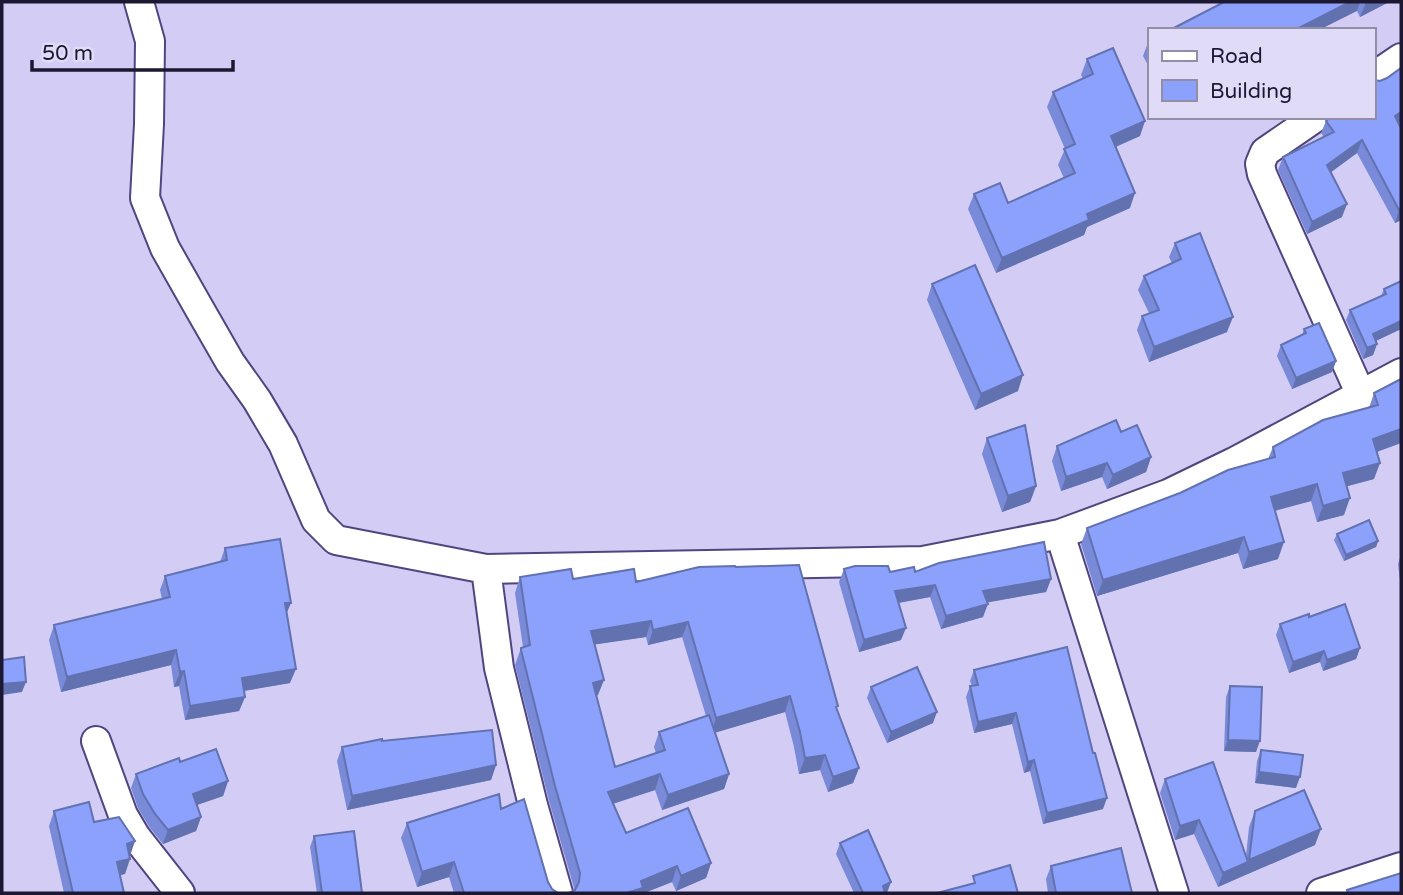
<svg xmlns="http://www.w3.org/2000/svg" width="1403" height="895" viewBox="0 0 1403 895" font-family="'Varela Round',sans-serif">
  <style>
    .lines { fill: none; stroke-linecap: round; stroke-linejoin: round }
    .minor-casing { stroke: #52457f; stroke-width: 32 }
    .minor { stroke: #fff; stroke-width: 28 }
    .wall { fill: #788ad8; fill-rule: evenodd }
    .shaded-wall { fill: #6271b0 }
    .building { fill: #8ca1fb; stroke: #6271b0; stroke-width: 2 }
  </style>
  <rect width="100%" height="100%" fill="#d3cdf6"/>
  <g class="lines">
    <g class="minor-casing">
      <path id="minor" d="M139 2 150 41 149 124 145 198 165 248 199 308 230 362 257 400 283 444 316 520 336 540 486 569 923 561 1060 534 1168 494 1234 462 1401 373
        M1373 77 1401 58
        M1316 117 1265 152 1260 164 1262 174 1361 395
        M1060 534 1174 893
        M486 569 499 668 533 805 558 893
        M96 741 123 815 136 837 180 893
        M1321 893 1401 867"/>
    </g>
    <use href="#minor" class="minor"/>
  </g>
  <path class="wall" d="M1224 2H1389L1360 17 1357 11Z
    M1149 40V67L1143 56Z
    M1087 59 1140 136 1116 147 1130 208 1087 227 1084 235 996 273 968 209 974 194 1008 203 1064 178 1058 165 1065 149 1047 107 1053 92 1083 78 1081 75Z
    M1401 68V121L1399 123 1401 220 1395 223 1357 153 1331 172 1342 217 1307 234 1278 170 1283 157 1324 137 1321 133 1326 121 1380 81 1387 78Z
    M1175 243 1227 332 1149 362 1137 330 1142 316 1149 313 1138 290 1144 276 1172 263 1169 257Z
    M1401 281V329L1376 341 1377 344 1373 355 1363 359 1346 320 1350 310 1381 296 1384 289Z
    M932 284 1018 391 975 410 927 300Z
    M1304 329 1336 361 1332 372 1292 389 1277 356 1281 345 1302 335Z
    M1401 379V443L1377 452 1374 479 1347 486 1344 515 1317 522 1311 501 1275 511 1278 559 1243 569 1238 553 1097 596 1081 544 1087 528 1268 459 1273 447 1369 408 1374 393Z
    M1121 432 1151 457 1146 472 1107 489 1102 477 1061 491 1052 461 1057 446Z
    M987 438 1036 486 1030 502 1002 512 982 454Z
    M1337 534 1378 541 1376 547 1344 561 1334 540Z
    M225 548 287 614 290 683 244 691 245 697 239 711 185 720 179 686 174 687 171 665 61 692 49 640 54 625 162 599 160 590 165 576 220 562Z
    M1401 555V589L1398 564Z
    M844 569 890 572H915L1051 579 1046 592 987 602 983 617 941 629 930 597 899 603 901 640 859 652 839 582Z
    M520 577 636 582 837 709 859 768 853 783 828 792 820 770 799 774 794 747 785 712 715 732 729 774 724 789 662 810 655 790 613 804 626 833 711 863 706 878 676 891 672 882 644 893H569L574 890V888L549 801 515 665 521 648 523 647 515 593ZM646 637 648 645 682 637 706 716 659 732 654 747 656 753 615 767 596 696 598 695 595 644Z
    M1309 617 1360 648 1356 659 1323 671 1320 662 1289 673 1276 635 1280 624Z
    M1067 647 1103 809 1043 824 1030 771 1024 773 1012 724 974 733 966 697 970 686H972L970 681 974 670Z
    M1230 686 1256 752 1224 751 1226 697Z
    M871 687 933 723 887 743 867 698Z
    M382 741 496 765 491 780 347 810 337 761 342 747Z
    M1261 750 1296 788 1255 783 1257 761Z
    M180 762 228 781 223 796 197 805 201 817 196 831 163 844 150 828 138 808 131 788 136 774Z
    M1165 779 1246 856 1249 827 1255 811 1315 845 1243 876 1244 875 1243 876 1218 887 1194 834 1175 840 1160 793Z
    M501 809 552 889 558 893H454L449 877 417 887 401 838 407 823Z
    M54 811 94 822 130 856 125 874 120 875 124 893H64L49 826Z
    M314 836 362 893H317L310 847Z
    M840 843 887 893H854L836 854Z
    M1051 866 1132 893H1048L1046 879Z"/>
  <path class="shaded-wall" d="M1350 2H1360L1357 11 1319 30H1295Z
    M1366 2H1389L1360 17Z
    M1401 112V121L1390 129 1395 116Z
    M1145 121 1140 136 1105 151 1111 136Z
    M1362 140 1357 153 1323 178 1327 165Z
    M1135 193 1130 208 1087 227 1084 235 996 273 1002 258 1087 214Z
    M1347 204 1342 217 1307 234 1312 222Z
    M1401 209V220L1395 223 1399 210Z
    M1233 317 1227 332 1149 362 1154 347Z
    M1401 321V329L1369 344 1373 334Z
    M1377 344 1373 355 1363 359 1367 348Z
    M1336 361 1332 372 1292 389 1296 378Z
    M1023 375 1018 391 975 410 981 394Z
    M1401 429V443L1367 455 1373 439Z
    M1151 457 1146 472 1107 489 1113 475Z
    M1107 463 1102 477 1061 491 1066 477Z
    M1380 463 1374 479 1337 489 1343 473Z
    M1317 484 1311 501 1265 513 1271 497Z
    M1036 486 1030 502 1002 512 1008 496Z
    M1350 498 1344 515 1317 522 1323 506Z
    M1244 537 1238 553 1097 596 1103 580Z
    M1378 541 1376 547 1344 561 1346 555Z
    M1284 542 1278 559 1243 569 1249 552Z
    M1051 579 1046 592 979 604 983 591Z
    M935 585 930 597 891 604 895 591Z
    M285 603H291L285 617Z
    M988 604 983 617 941 629 946 616Z
    M651 621 646 637 585 646 591 631Z
    M688 622 682 637 648 645 653 630Z
    M906 628 901 640 859 652 864 640Z
    M1360 648 1356 659 1323 671 1327 660Z
    M176 650 171 665 61 692 67 677Z
    M1324 651 1320 662 1289 673 1293 662Z
    M296 669 290 683 237 692 242 678Z
    M184 671 179 686 174 687 180 672Z
    M604 680 598 695 587 698 593 683Z
    M26 682 22 692 2 695V684Z
    M790 696 785 712 711 734 716 718Z
    M245 697 239 711 185 720 190 706Z
    M937 712 933 723 887 743 891 732Z
    M1016 713 1012 724 974 733 978 722Z
    M1228 740 1260 741 1256 752 1224 751Z
    M825 755 820 770 799 774 805 758Z
    M1034 760 1030 771 1024 773 1028 762Z
    M496 765 491 780 347 810 352 796Z
    M859 768 853 783 828 792 833 777Z
    M1259 772 1300 777 1296 788 1255 783Z
    M660 774 655 790 602 807 608 792Z
    M729 774 724 789 662 810 668 795Z
    M228 781 223 796 188 808 193 794Z
    M1107 798 1103 809 1043 824 1047 813Z
    M201 817 196 831 163 844 168 830Z
    M1199 820 1194 834 1175 840 1180 826Z
    M1321 829 1315 845 1243 876 1249 860Z
    M135 841 130 856 127 844Z
    M130 859 125 874 112 877 117 862Z
    M454 862 449 877 417 887 422 872Z
    M1248 862 1243 876 1218 887 1223 873Z
    M711 863 706 878 676 891 681 876Z
    M677 866 672 882 644 893H626L641 881Z
    M891 882 887 893H881L883 886Z"/>
  <path class="building" d="M1224 2H1350L1295 30H1170Z
    M1113 48 1145 121 1111 136 1135 193 1087 214 1089 220 1002 258 974 194 1000 183 1008 203 1075 173 1064 149 1075 144 1053 92 1093 74 1087 59Z
    M1401 68V112L1395 116 1401 128V209L1399 210 1362 140 1327 165 1347 204 1312 222 1283 157 1334 132 1326 121 1330 117H1373V81L1375 80 1380 81 1387 78Z
    M1200 233 1233 317 1154 347 1142 316 1159 310 1144 276 1181 259 1175 243Z
    M975 265 1023 375 981 394 932 284Z
    M1401 281V321L1373 334 1377 344 1367 348 1350 310 1386 294 1384 289Z
    M1319 323 1336 361 1296 378 1281 345 1306 333 1304 329Z
    M1401 379V429L1373 439 1380 463 1343 473 1350 498 1323 506 1317 484 1271 497 1284 542 1249 552 1244 537 1103 580 1087 528 1180 493 1228 470 1275 457 1273 447 1323 420 1378 405 1374 393Z
    M1116 420 1121 432 1137 425 1151 457 1113 475 1107 463 1066 477 1057 446Z
    M1025 425 1036 486 1008 496 987 438Z
    M1369 520 1378 541 1346 555 1337 534Z
    M280 539 291 603H285L296 669 242 678 245 697 190 706 184 671 180 672 176 650 67 677 54 625 170 597 165 576 227 560 225 548Z
    M1044 542 1051 579 983 591 988 604 946 616 935 585 895 591 906 628 864 640 844 569 855 566H888L890 572 914 567 915 572 939 563Z
    M799 565 838 706 836 707 859 768 833 777 825 755 805 758 800 732 790 696 716 718 688 622 653 630 651 621 591 631 604 680 593 683 615 767 665 750 659 732 709 715 729 774 668 795 660 774 608 792 626 833 688 808 711 863 681 876 677 866 641 881 643 888 626 893H569L575 890 579 882 580 873 555 786 521 650V648L530 645 520 577 571 569 573 579 634 569 636 582 699 567 735 566 736 567Z
    M1345 604 1360 648 1327 660 1324 651 1293 662 1280 624 1309 614V617Z
    M1067 647 1093 753H1095L1107 798 1047 813 1034 760 1028 762 1016 713 978 722 970 686 978 685 974 670Z
    M24 657 26 682 2 684V660Z
    M917 667 937 712 891 732 871 687Z
    M1230 686 1262 687 1260 741 1228 740Z
    M492 730 496 765 352 796 342 747 382 739V741Z
    M216 749 228 781 193 794 201 817 168 830 155 814 143 794 136 774 179 758 180 762Z
    M1261 750 1303 755 1300 777 1259 772Z
    M1213 762 1248 862 1223 873 1199 820 1180 826 1165 779Z
    M1304 790 1321 829 1249 860 1255 811Z
    M499 794 501 809 524 799 548 882 552 889 558 893H464L454 862 422 872 407 823Z
    M89 802 94 822 119 817 135 841 127 844 130 859 117 862 124 893H73L54 811Z
    M868 830 891 882 883 886 885 893H863L840 843Z
    M354 831 362 893H322L314 836Z
    M1121 848 1132 893H1056L1051 866Z
    M1010 865 1018 893H937L975 883 973 876Z
    M1401 873V893H1348L1347 890Z"/>
  <rect width="1403" height="895" fill="none" stroke="#1d1831" stroke-width="7"/>
  <rect x="1148" y="28" width="228" height="91" fill="#e0dcf8" stroke="#928ea8" stroke-width="2"/>
  <rect x="1162" y="51" width="35" height="10" fill="#ffffff" stroke="#928ea8" stroke-width="2"/>
  <text x="1210" y="63" font-size="21" fill="#1d1831">Road</text>
  <rect x="1162" y="80" width="35" height="21" fill="#8ca1fb" stroke="#928ea8" stroke-width="2"/>
  <text x="1210" y="98" font-size="21" fill="#1d1831">Building</text>
  <path d="M32 60v10h201v-10" fill="none" stroke="#1d1831" stroke-width="3.5"/>
  <text x="42" y="60" font-size="21" fill="#1d1831" stroke="#e0dcf8" stroke-width="5" paint-order="stroke">50 m</text>
</svg>
